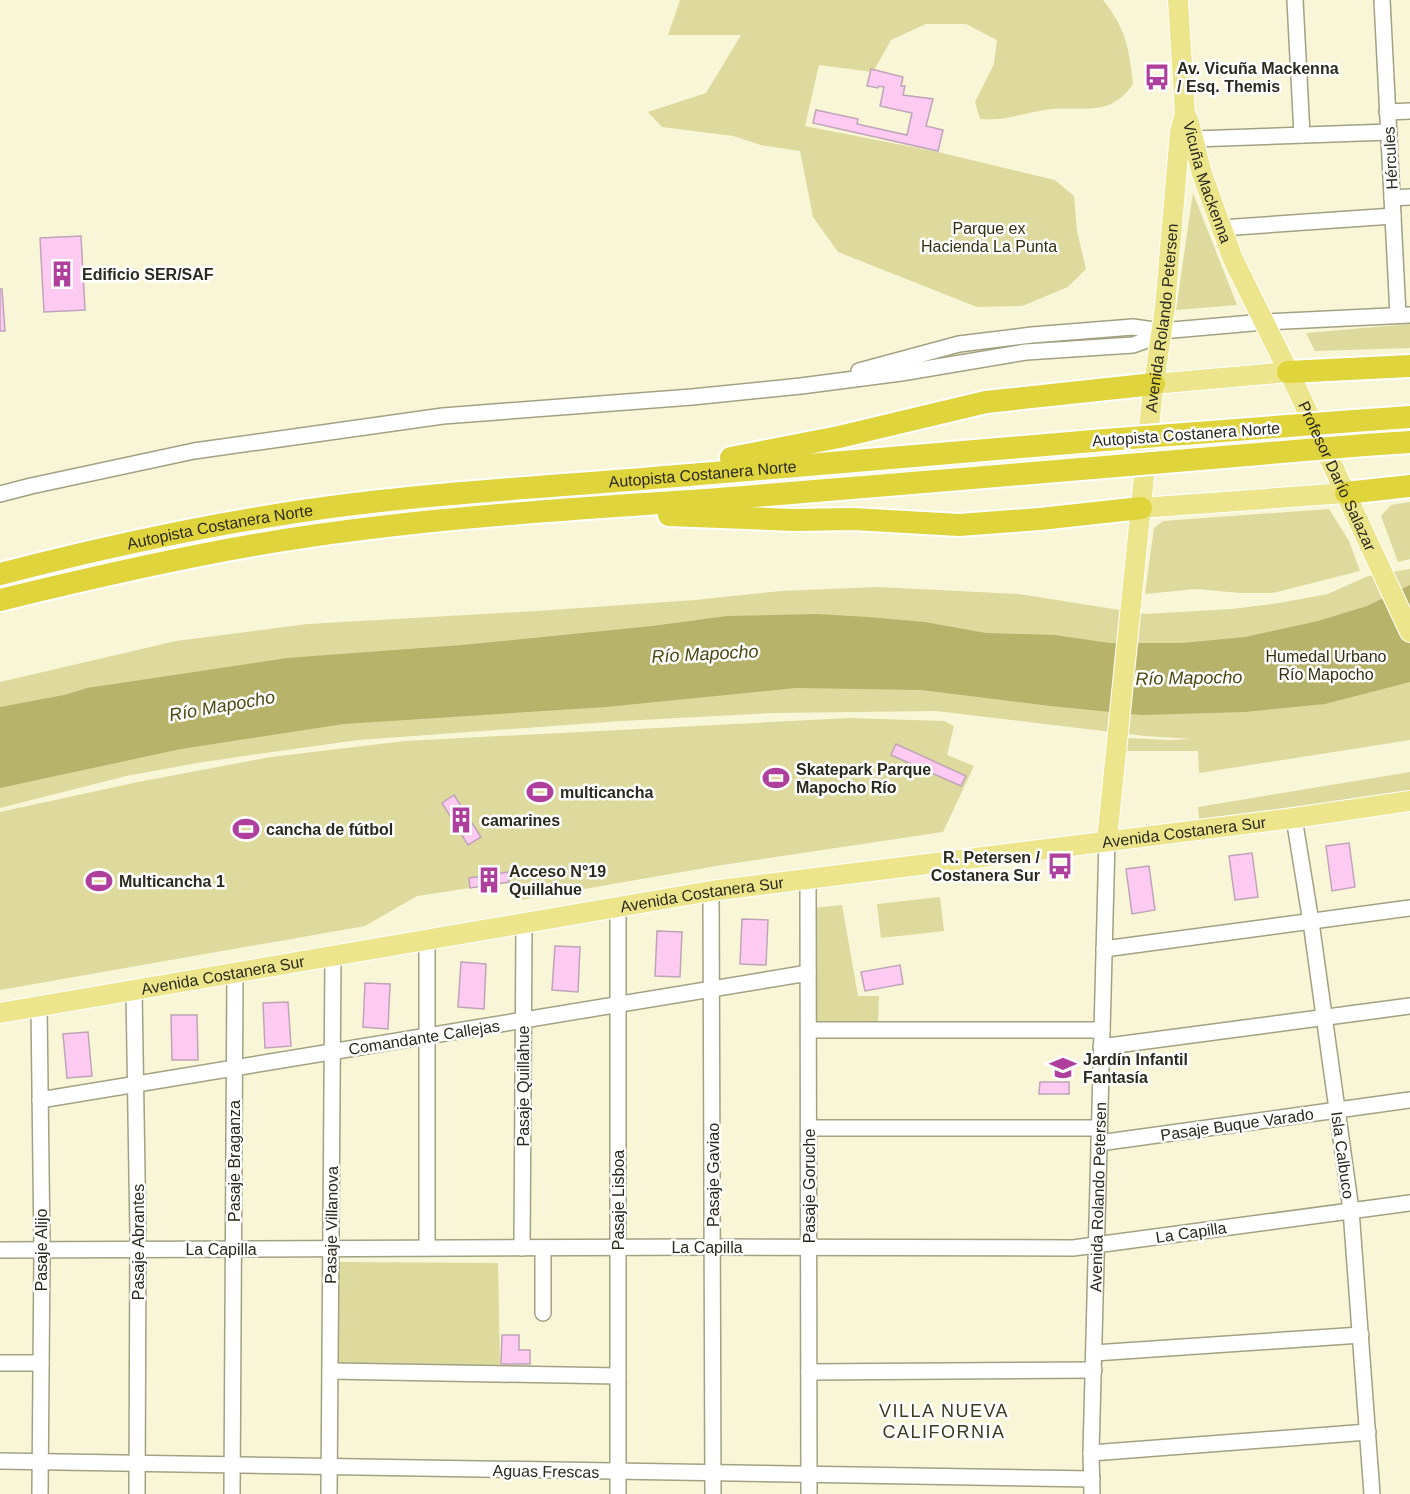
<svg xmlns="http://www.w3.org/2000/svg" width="1410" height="1494" viewBox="0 0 1410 1494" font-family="Helvetica,sans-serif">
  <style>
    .green { fill: #deda9d }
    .water { fill: #b8b36a }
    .building { fill: #fdcbf1; stroke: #bfa4b8; stroke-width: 1.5 }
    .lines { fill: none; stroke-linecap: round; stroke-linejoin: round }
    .minor-casing { stroke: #a2a183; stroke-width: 18 }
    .major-casing { stroke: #fff; stroke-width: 22 }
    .highway-casing { stroke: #fff; stroke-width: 26 }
    .minor { stroke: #fff; stroke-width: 15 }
    .major { stroke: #ece58b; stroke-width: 20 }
    .highway { stroke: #e0d43d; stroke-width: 22 }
    .highway-bridge-casing { stroke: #fff; stroke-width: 26; stroke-linecap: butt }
    .highway-bridge { stroke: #e0d43d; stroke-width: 22 }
    .labels { text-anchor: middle; stroke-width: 5; stroke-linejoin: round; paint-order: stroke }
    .poi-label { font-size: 16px; font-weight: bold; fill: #2b2a1e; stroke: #fff; text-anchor: start }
    .street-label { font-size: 16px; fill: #2b2a1e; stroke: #fff }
    .park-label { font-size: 16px; fill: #32300f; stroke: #fff }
    .water-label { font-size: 18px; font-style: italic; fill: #4c480f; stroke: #fff }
    .neighbourhood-label { font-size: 18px; letter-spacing: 1.5px; fill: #3d3b20; stroke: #fff }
  </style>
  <rect width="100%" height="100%" fill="#f8f6d6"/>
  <path class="green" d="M680 0H1103C1126 29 1129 48 1133 84 1109 120 1079 104 1044 110 1019 114 1007 121 980 119L975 102 994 64 997 40 966 24H926L891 40 873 72 819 65 805 126 938 152 1055 180 1074 196 1077 231 1086 269 1068 287 1022 306 977 307 838 252 813 217 800 151 761 145 733 136 662 127 648 112 706 93 741 35H668Z
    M1193 193 1237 305 1176 310Z
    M1410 324V348L1315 351 1306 333Z
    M1410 502V559L1398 562 1381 516 1391 505Z
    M1329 509 1349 541 1360 571 1273 593H1240L1196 589 1145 594 1154 528 1163 521Z
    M1410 569V740L1199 773 1198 751H1126L1127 738 1169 740 1193 739 1145 736 936 711 773 713 622 721 358 740 265 753 197 763 126 776 0 808V682L176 641 308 624 537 611 695 600 781 591 878 587 1019 594 1145 614 1232 609 1279 603 1328 594 1368 576Z
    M849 718 944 721 954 726 947 755 974 766 943 832 722 865 521 900 509 882 417 896 365 926 0 990V812L138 782 271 757 405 741Z
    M1410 772V792L1199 819 1198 807Z
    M940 897 944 931 881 938 877 904Z
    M842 905 858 996H879L878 1024 815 1022 813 908Z
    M338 1262 498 1263 500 1365 336 1364Z"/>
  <path class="water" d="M1410 585V682L1325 704 1245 712 1141 715 1050 706 921 690 796 688 606 707 344 724 181 749 0 788V707L64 695 87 688 287 658 462 645 652 626 727 616 817 614 868 617 925 622 986 633 1055 635 1109 643H1182L1245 637 1318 621 1367 606Z"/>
  <path class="building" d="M871 69 903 77 901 86H905L903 95 933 99 926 126 943 130 938 151 813 123 816 110 858 119 857 124 907 135 912 113 880 106 884 87 879 86 878 88 867 86Z
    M81 236 85 310 44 312 40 238Z
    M0 289H2L5 331H0Z
    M896 744 966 776 961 786 891 755Z
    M454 795 481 837 468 845 442 803Z
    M1349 843 1355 887 1332 891 1326 846Z
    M1252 853 1258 897 1235 900 1229 856Z
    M1149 866 1155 910 1132 914 1126 869Z
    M508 872 509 882 470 888 469 878Z
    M742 919 768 920 766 965 740 964Z
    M657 931 682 932 680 977 655 976Z
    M555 946 580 947 578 992 552 990Z
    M461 962 486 964 484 1009 458 1007Z
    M900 965 903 984 865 991 861 972Z
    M365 983 390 984 388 1029 363 1027Z
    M288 1002 291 1046 265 1048 263 1003Z
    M171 1015H197L198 1060H172Z
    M88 1032 92 1076 67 1078 63 1034Z
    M1040 1082H1069V1094H1039Z
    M502 1335H519V1350H530V1364H501Z"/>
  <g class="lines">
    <g class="minor-casing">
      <g id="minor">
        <path d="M1295 0 1302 135"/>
        <path d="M1382 0 1398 315"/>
        <path d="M1387 112 1410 111"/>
        <path d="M1194 139 1389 132"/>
        <path d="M1392 198 1410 197"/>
        <path d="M1221 228 1393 216"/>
        <path d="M859 371 959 344 1032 335 1133 327 1161 331 1264 322 1410 315"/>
        <path d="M0 494 31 486 194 451 443 416 692 397 801 386 901 373 1026 352 1133 345 1147 340 1161 331"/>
        <path d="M1294 818 1311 922 1351 1210 1372 1494"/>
        <path d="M808 878 809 1494"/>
        <path d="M711 891 713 1494"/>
        <path d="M1104 949 1410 908"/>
        <path d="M134 990 138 1236 137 1494"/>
        <path d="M39 1006 42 1250 40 1494"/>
        <path d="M809 1030H1102"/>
        <path d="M1101 1047 1410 1006"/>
        <path d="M40 1100 808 973"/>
        <path d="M809 1128H1099"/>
        <path d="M1099 1143 1410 1100"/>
        <path d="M427 1248V940"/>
        <path d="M522 1248 524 924"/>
        <path d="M543 1248V1313"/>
        <path d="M0 1250 713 1247 1073 1248 1410 1203"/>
        <path d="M1094 1353 1361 1335"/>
        <path d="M0 1363H41"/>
        <path d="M330 1371 618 1376"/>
        <path d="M809 1372 1094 1370"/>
        <path d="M1091 1453 1368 1432"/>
        <path d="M0 1461 1092 1479"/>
        <path d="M232 1494 235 973"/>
        <path d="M329 1494 333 956"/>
        <path d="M618 1494V907"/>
        <path id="s1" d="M1092 1494 1091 1453 1107 840"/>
      </g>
    </g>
    <g class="major-casing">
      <g id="major">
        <path id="s2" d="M1178 0 1185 114 1189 122 1202 174 1233 259 1297 389 1410 632"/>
        <path d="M1154 384 1288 372"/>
        <path d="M1141 508 1346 493"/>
        <path id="s3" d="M1107 840 1152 398 1165 307 1180 132 1185 114"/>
        <path id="s4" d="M0 1013 711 891 1294 818 1410 801"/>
      </g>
    </g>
    <g class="highway-casing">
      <g id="highway">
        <path d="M1288 372 1410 366"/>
        <path d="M1340 422 1410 417"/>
        <path d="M1365 445 1410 442"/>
        <path d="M731 458 839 437 986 402 1154 384"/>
        <path d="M1346 493 1410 486"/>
        <path d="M669 515 794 520 853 519 959 525 1040 519 1141 508"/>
        <path id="s5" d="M0 574C97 549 196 527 296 512 414 494 534 488 653 478 803 465 954 453 1105 440"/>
        <path d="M0 600C86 579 173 559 260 544 407 519 557 510 706 500 835 490 964 479 1093 468"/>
      </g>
    </g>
    <use href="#minor" class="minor"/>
    <use href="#major" class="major"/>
    <use href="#highway" class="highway"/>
    <g class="highway-bridge-casing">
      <path id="highway-bridge" d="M1105 440 1340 422
        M1093 468 1365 445"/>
    </g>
    <use href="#highway-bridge" class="highway-bridge"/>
  </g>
  <defs>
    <g id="bus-bare" transform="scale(2.07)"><path d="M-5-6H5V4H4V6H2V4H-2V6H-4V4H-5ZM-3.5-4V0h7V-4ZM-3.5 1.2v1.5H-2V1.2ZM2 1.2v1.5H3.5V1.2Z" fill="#af3f9c" stroke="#fff" stroke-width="2.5" paint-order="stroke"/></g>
    <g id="building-bare" transform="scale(2.07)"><path d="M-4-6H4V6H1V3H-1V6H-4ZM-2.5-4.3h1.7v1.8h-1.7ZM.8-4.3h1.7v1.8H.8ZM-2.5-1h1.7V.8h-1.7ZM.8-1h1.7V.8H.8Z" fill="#af3f9c" stroke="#fff" stroke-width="2.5" paint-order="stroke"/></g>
    <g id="stadium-bare" transform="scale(2.07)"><path d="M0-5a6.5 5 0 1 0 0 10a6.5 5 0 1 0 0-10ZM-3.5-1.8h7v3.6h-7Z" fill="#af3f9c" stroke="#fff" stroke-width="2.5" paint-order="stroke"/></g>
    <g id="school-bare" transform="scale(2.07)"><path d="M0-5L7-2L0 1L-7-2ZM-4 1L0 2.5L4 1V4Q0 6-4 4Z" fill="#af3f9c" stroke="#fff" stroke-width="2.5" paint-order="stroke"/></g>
  </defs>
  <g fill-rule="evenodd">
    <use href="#bus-bare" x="1157" y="77"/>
    <use href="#building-bare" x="62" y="274"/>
    <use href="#stadium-bare" x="776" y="778"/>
    <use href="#stadium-bare" x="540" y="792"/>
    <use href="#building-bare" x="461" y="820"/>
    <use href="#stadium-bare" x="246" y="829"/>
    <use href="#bus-bare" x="1060" y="866"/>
    <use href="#building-bare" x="489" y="880"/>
    <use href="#stadium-bare" x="99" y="881"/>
    <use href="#school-bare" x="1063" y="1068"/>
  </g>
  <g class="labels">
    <g class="poi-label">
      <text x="1177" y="74">Av. Vicuña Mackenna<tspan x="1177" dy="18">/ Esq. Themis</tspan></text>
      <text x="82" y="280">Edificio SER/SAF</text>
      <text x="796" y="775">Skatepark Parque<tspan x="796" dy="18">Mapocho Río</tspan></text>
      <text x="560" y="798">multicancha</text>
      <text x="481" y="826">camarines</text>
      <text x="266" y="835">cancha de fútbol</text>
      <text x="1040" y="863" text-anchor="end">R. Petersen /<tspan x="1040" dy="18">Costanera Sur</tspan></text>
      <text x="509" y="877">Acceso N°19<tspan x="509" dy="18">Quillahue</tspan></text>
      <text x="119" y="887">Multicancha 1</text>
      <text x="1083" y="1065">Jardín Infantil<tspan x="1083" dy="18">Fantasía</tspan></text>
    </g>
    <g class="street-label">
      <text transform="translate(1390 158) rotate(-93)" y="6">Hércules</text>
      <text dy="6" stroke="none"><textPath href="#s2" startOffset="186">Vicuña Mackenna</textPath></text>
      <text dy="6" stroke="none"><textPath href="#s3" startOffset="525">Avenida Rolando Petersen</textPath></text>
      <text transform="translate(1186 434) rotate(-4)" y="6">Autopista Costanera Norte</text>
      <text dy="6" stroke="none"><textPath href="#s5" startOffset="711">Autopista Costanera Norte</textPath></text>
      <text dy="6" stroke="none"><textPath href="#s2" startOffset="508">Profesor Darío Salazar</textPath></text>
      <text dy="6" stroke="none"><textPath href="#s5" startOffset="225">Autopista Costanera Norte</textPath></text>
      <text dy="6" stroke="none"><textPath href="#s4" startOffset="1198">Avenida Costanera Sur</textPath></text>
      <text dy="6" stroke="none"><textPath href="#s4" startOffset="712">Avenida Costanera Sur</textPath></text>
      <text dy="6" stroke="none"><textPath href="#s4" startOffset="226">Avenida Costanera Sur</textPath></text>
      <text transform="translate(424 1037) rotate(-9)" y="6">Comandante Callejas</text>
      <text transform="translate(523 1086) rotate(-90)" y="6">Pasaje Quillahue</text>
      <text transform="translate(1237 1124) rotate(-8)" y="6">Pasaje Buque Varado</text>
      <text transform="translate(1343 1155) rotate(82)" y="6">Isla Calbuco</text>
      <text transform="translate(234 1161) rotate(-90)" y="6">Pasaje Braganza</text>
      <text transform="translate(713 1175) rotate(-90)" y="6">Pasaje Gaviao</text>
      <text transform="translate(809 1186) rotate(-90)" y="6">Pasaje Goruche</text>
      <text dy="6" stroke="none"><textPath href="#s1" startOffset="297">Avenida Rolando Petersen</textPath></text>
      <text transform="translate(618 1200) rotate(-90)" y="6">Pasaje Lisboa</text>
      <text transform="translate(331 1225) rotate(-89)" y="6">Pasaje Villanova</text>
      <text transform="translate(1191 1232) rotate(-8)" y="6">La Capilla</text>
      <text transform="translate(138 1242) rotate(-90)" y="6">Pasaje Abrantes</text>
      <text x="707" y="1253">La Capilla</text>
      <text x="221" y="1255">La Capilla</text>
      <text transform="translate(41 1250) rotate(-90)" y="6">Pasaje Alijo</text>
      <text transform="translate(546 1471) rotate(1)" y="6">Aguas Frescas</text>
    </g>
    <g class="park-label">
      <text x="989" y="234">Parque ex<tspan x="989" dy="18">Hacienda La Punta</tspan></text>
      <text x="1326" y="662">Humedal Urbano<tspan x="1326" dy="18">Río Mapocho</tspan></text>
    </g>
    <g class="water-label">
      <text transform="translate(705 654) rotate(-3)" y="6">Río Mapocho</text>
      <text transform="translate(1189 678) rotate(-1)" y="6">Río Mapocho</text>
      <text transform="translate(222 706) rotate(-10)" y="6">Río Mapocho</text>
    </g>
    <g class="neighbourhood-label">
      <text x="944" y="1417">VILLA NUEVA<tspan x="944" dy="21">CALIFORNIA</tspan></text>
    </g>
  </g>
</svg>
